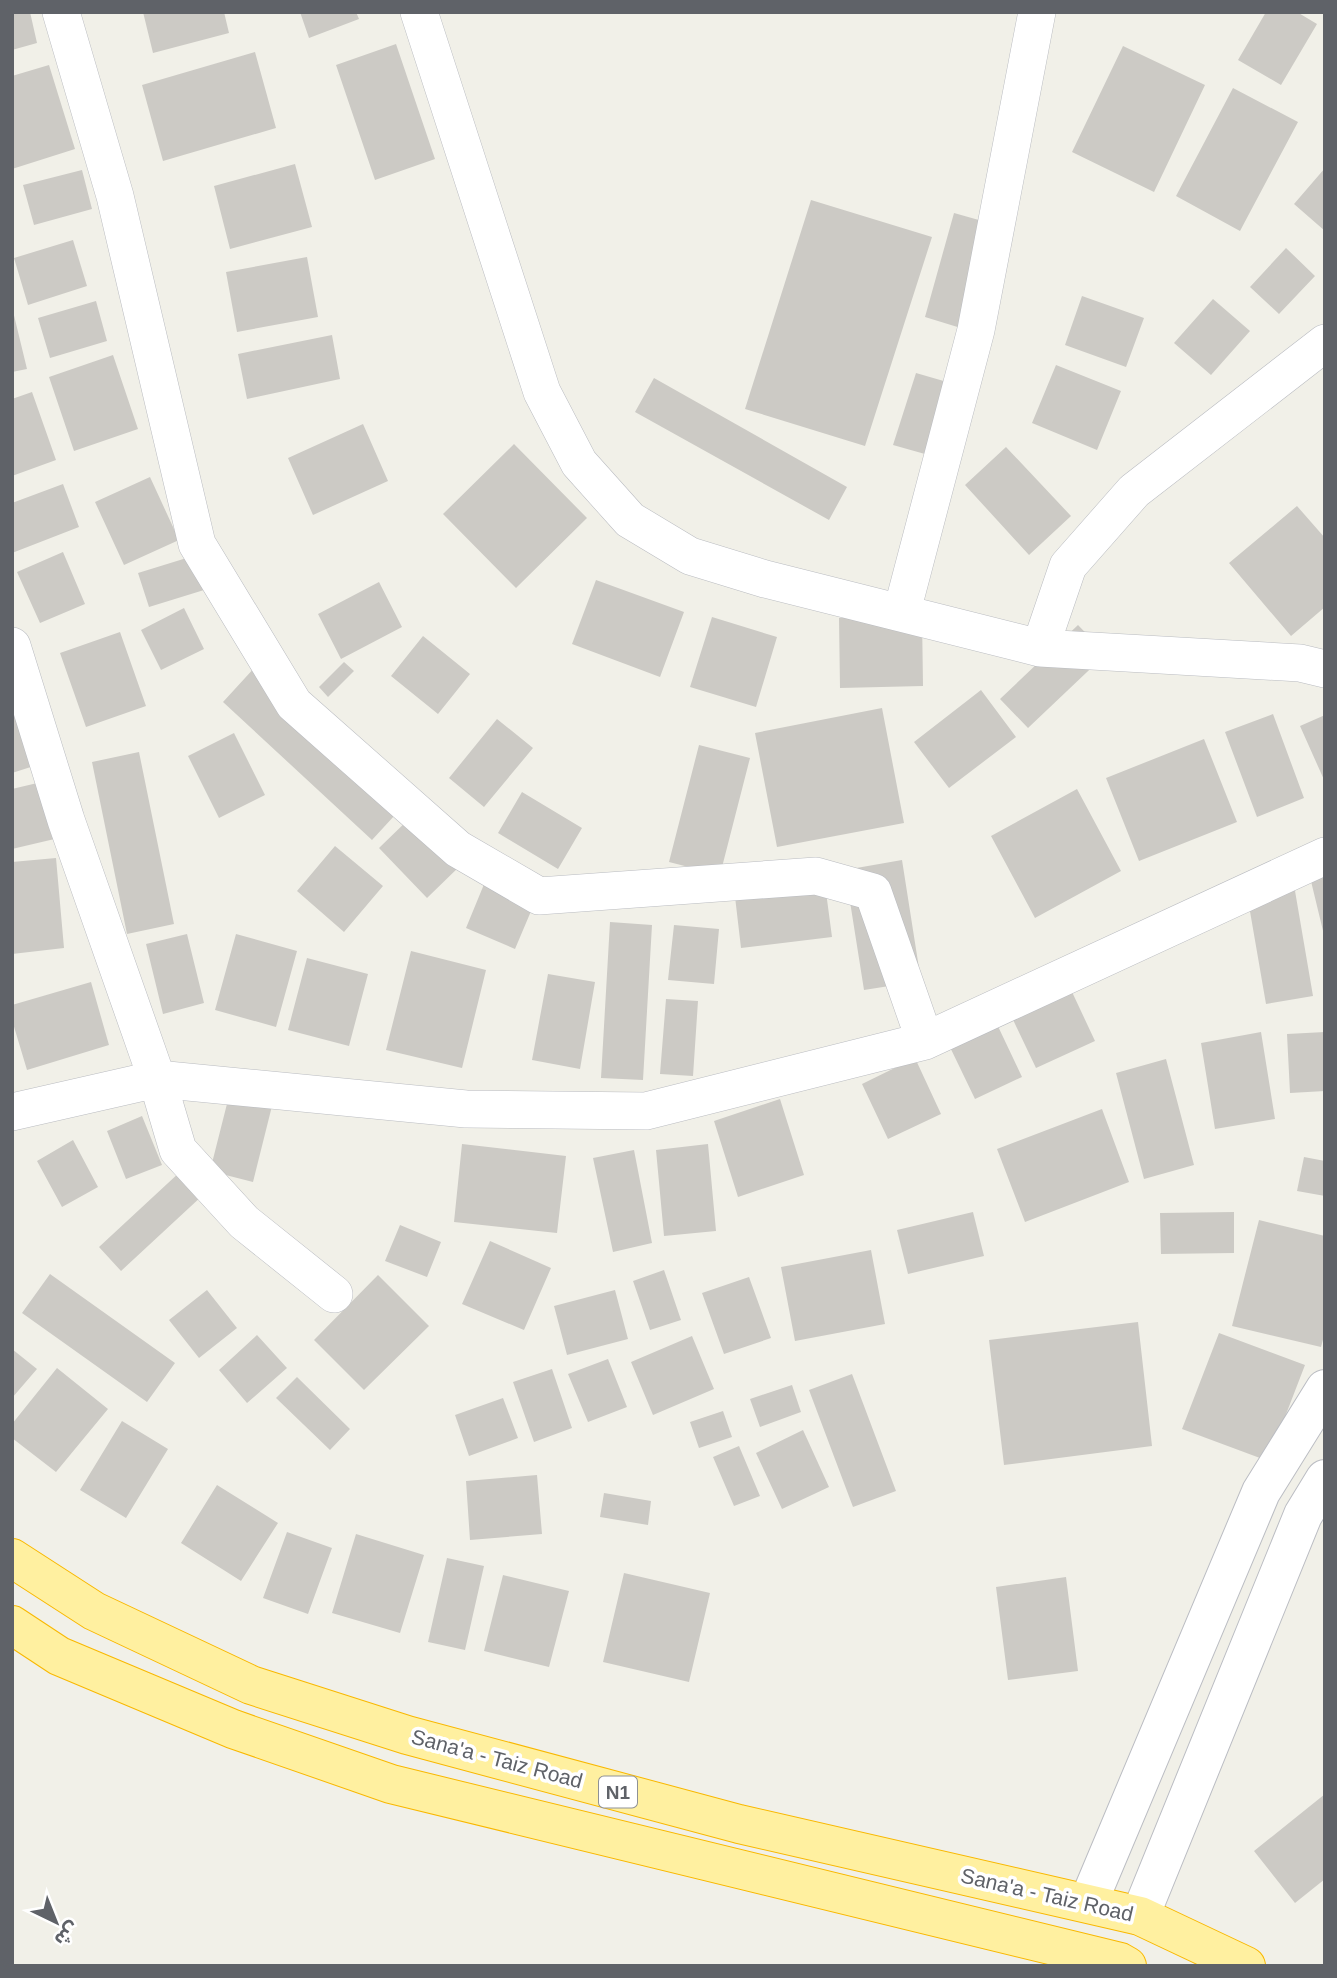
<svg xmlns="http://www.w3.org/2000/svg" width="1337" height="1978" viewBox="0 0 1337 1978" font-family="Arial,'Noto Sans Arabic',sans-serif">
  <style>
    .building { fill: #cccac5 }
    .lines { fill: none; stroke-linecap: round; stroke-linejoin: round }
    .minor-casing { stroke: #babcc1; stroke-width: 38 }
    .secondary-casing { stroke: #bbbdc3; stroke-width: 40 }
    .trunk-casing { stroke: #f9b800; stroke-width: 40 }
    .minor { stroke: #fff; stroke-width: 37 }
    .secondary { stroke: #fff; stroke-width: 38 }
    .trunk { stroke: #fff0a0; stroke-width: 38 }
    .labels { text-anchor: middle; stroke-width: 7; stroke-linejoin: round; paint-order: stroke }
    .shield { fill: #fff; stroke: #8f9195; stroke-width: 2 }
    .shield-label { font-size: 19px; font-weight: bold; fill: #5f6268 }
    .street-label { font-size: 21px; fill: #5f6268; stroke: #fff }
  </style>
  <rect width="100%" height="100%" fill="#f1f0e8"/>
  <path class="building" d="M12 12H30L37 43 12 50Z
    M143 12H224L229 33 153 53Z
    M300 12H356L359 19 309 38Z
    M1266 12H1297L1317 24 1281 85 1238 60Z
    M396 44 435 159 375 180 336 65Z
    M1123 46 1205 85 1154 192 1072 152Z
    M255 52 276 128 163 161 142 85Z
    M49 65 75 149 12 169V76Z
    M1233 88 1298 122 1240 231 1176 196Z
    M295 164 312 227 230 249 214 186Z
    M1325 168V231L1294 204Z
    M82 170 92 209 34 225 23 185Z
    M811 200 932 237 865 446 745 409Z
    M954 213 993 224 964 329 925 317Z
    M73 240 87 286 28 305 14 258Z
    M1286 248 1315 276 1279 314 1250 287Z
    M307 257 318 317 237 332 226 272Z
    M1082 296 1144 318 1126 367 1065 345Z
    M1213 299 1250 331 1211 375 1174 343Z
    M96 301 107 341 50 358 38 318Z
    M12 307 27 369 12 372Z
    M332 335 340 379 247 399 238 354Z
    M113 355 138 429 74 451 49 377Z
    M1056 365 1121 391 1097 450 1032 423Z
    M916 373 954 384 932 456 893 445Z
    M654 378 847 487 829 520 635 412Z
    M32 392 56 460 12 476V399Z
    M363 424 388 481 313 515 288 458Z
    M514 444 587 518 516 588 443 514Z
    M1006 447 1071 516 1029 555 965 485Z
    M150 477 179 540 124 565 95 502Z
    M63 484 79 527 12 553V503Z
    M1297 506 1325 538V607L1291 636 1229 563Z
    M63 552 85 604 40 623 17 572Z
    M206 552 217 586 149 607 138 573Z
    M596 580 684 612 660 677 572 644Z
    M379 582 402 627 341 659 318 614Z
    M184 608 204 649 161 670 141 630Z
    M922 616 923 686 840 688 839 618Z
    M712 617 777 637 756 707 690 687Z
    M1078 625 1106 654 1028 728 1000 699Z
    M120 632 146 706 86 727 60 653Z
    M423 636 470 674 438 714 391 676Z
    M344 662 354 671 328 697 319 687Z
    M257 665 406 803 372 840 223 702Z
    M981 690 1016 737 949 788 914 742Z
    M882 708 904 823 777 847 755 733Z
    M21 714 37 765 12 773V717Z
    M1273 714 1304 798 1257 817 1225 732Z
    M1325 715V782L1300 726Z
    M497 719 533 748 484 807 449 778Z
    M234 733 265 795 219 818 188 756Z
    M1204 739 1237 822 1139 861 1106 778Z
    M699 745 750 758 720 875 669 862Z
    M139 752 174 924 127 934 92 762Z
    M50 780 63 837 12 849V789Z
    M1077 789 1121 871 1035 918 991 836Z
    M522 792 582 828 558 869 498 833Z
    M413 815 462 864 427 898 379 848Z
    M335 846 383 886 344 932 297 891Z
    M56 858 64 948 12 954V862Z
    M902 860 921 981 864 990 845 870Z
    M1325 874V935H1324L1310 877Z
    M487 877 537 897 515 949 466 928Z
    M824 877 832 937 741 948 734 888Z
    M1294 885 1313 996 1266 1004 1247 894Z
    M610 922 652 925 643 1080 601 1078Z
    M674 925 719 929 714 984 668 980Z
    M187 934 204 1003 163 1014 146 944Z
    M236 934 297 951 276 1027 215 1010Z
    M411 951 486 970 462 1068 386 1050Z
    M307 958 368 974 349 1046 288 1030Z
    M548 974 595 982 580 1069 532 1060Z
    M1065 977 1095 1041 1036 1068 1006 1005Z
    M91 982 109 1045 27 1070 12 1020V1005Z
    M666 999 698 1001 693 1076 660 1074Z
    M995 1020 1022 1077 975 1099 948 1043Z
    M1261 1032 1275 1119 1215 1129 1201 1043Z
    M1325 1032V1091L1290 1093 1287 1034Z
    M915 1058 941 1114 888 1139 862 1084Z
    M1166 1059 1194 1165 1144 1179 1116 1073Z
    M231 1088 274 1098 253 1182 210 1171Z
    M780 1099 804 1175 738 1197 714 1121Z
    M1102 1109 1129 1182 1025 1222 997 1149Z
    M142 1116 162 1165 126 1179 107 1131Z
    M73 1140 98 1187 62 1207 37 1161Z
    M462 1144 566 1156 557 1233 454 1222Z
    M708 1144 716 1231 664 1236 656 1150Z
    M634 1150 652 1243 613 1252 593 1158Z
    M1304 1157 1325 1161V1196L1297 1191Z
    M181 1171 203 1195 121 1271 99 1247Z
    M973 1212 984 1256 908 1274 897 1230Z
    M1234 1212V1253L1161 1254 1160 1213Z
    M1259 1220 1325 1236V1332L1321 1347 1232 1326Z
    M400 1225 441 1242 427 1277 385 1261Z
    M490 1241 551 1268 524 1330 462 1304Z
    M871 1250 885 1324 795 1341 781 1267Z
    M664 1270 681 1320 650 1330 633 1281Z
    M50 1274 175 1363 147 1402 22 1313Z
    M378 1275 429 1326 364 1390 314 1340Z
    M749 1277 771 1338 724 1354 702 1293Z
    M207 1290 237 1328 199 1358 169 1320Z
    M615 1290 628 1339 567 1355 554 1306Z
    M1138 1322 1152 1446 1004 1465 989 1340Z
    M1219 1333 1305 1365 1268 1461 1182 1429Z
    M257 1335 287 1368 247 1403 219 1370Z
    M692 1336 714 1389 653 1415 631 1362Z
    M12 1349 37 1369 12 1398Z
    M608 1359 627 1407 588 1422 568 1374Z
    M57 1368 108 1409 56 1472 12 1438V1424Z
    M552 1369 572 1428 534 1442 513 1382Z
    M852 1374 896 1491 853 1507 809 1390Z
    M297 1377 350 1429 330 1450 276 1398Z
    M792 1385 801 1412 760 1427 750 1399Z
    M503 1398 518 1438 469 1456 455 1415Z
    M723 1411 732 1437 699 1448 690 1422Z
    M122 1421 168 1449 126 1518 80 1490Z
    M803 1430 829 1487 782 1509 756 1453Z
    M739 1446 760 1496 734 1506 713 1457Z
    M537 1475 542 1534 470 1540 466 1481Z
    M217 1485 278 1523 241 1581 181 1543Z
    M604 1493 651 1501 648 1525 600 1517Z
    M287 1532 332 1548 308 1614 263 1598Z
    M356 1534 424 1555 400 1633 332 1613Z
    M447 1558 484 1566 465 1650 428 1642Z
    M624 1573 710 1593 689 1682 603 1662Z
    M503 1575 569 1591 549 1667 484 1651Z
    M1066 1577 1078 1671 1008 1680 996 1587Z
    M1325 1794V1879L1295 1903 1254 1851Z"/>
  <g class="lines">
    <g class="minor-casing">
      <path id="minor" d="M61 12 115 196 197 544 294 704 458 849 539 896 816 876 873 892 925 1041
        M419 12 542 392 579 463 630 520 690 556 765 579 1040 648 1300 663 1325 669
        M902 611 976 330 1037 12
        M12 646 66 820 157 1079 178 1150 244 1222 334 1294
        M1040 648 1068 566 1134 491 1325 343
        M12 1112 157 1079 466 1109 646 1111 925 1041 1325 856"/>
    </g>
    <g class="secondary-casing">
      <path id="secondary" d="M1088 1903 1261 1492 1325 1389
        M1140 1916 1303 1515 1325 1479"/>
    </g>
    <g class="trunk-casing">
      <path id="trunk" d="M12 1558 94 1611 251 1685 407 1735 739 1824 1140 1916 1246 1966
        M12 1625 59 1656 233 1729 391 1784 1120 1962 1127 1966"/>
    </g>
    <use href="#minor" class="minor"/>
    <use href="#secondary" class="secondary"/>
    <use href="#trunk" class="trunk"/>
  </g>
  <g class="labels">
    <rect class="shield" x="599" y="1776.5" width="38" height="31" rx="5"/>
    <g class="shield-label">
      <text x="618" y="1799">N1</text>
    </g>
    <g class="street-label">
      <text transform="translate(497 1759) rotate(15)" y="7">Sana'a - Taiz Road</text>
      <text transform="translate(1047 1895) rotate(13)" y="7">Sana'a - Taiz Road</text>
    </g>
  </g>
  <rect width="1337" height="1978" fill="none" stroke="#5f6268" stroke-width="28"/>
  <g transform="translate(56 1922) rotate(137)" stroke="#ffffff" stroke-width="5" paint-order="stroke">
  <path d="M0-5L12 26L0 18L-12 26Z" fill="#5f6268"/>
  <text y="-10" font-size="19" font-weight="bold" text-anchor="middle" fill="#5f6268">ش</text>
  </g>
</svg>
